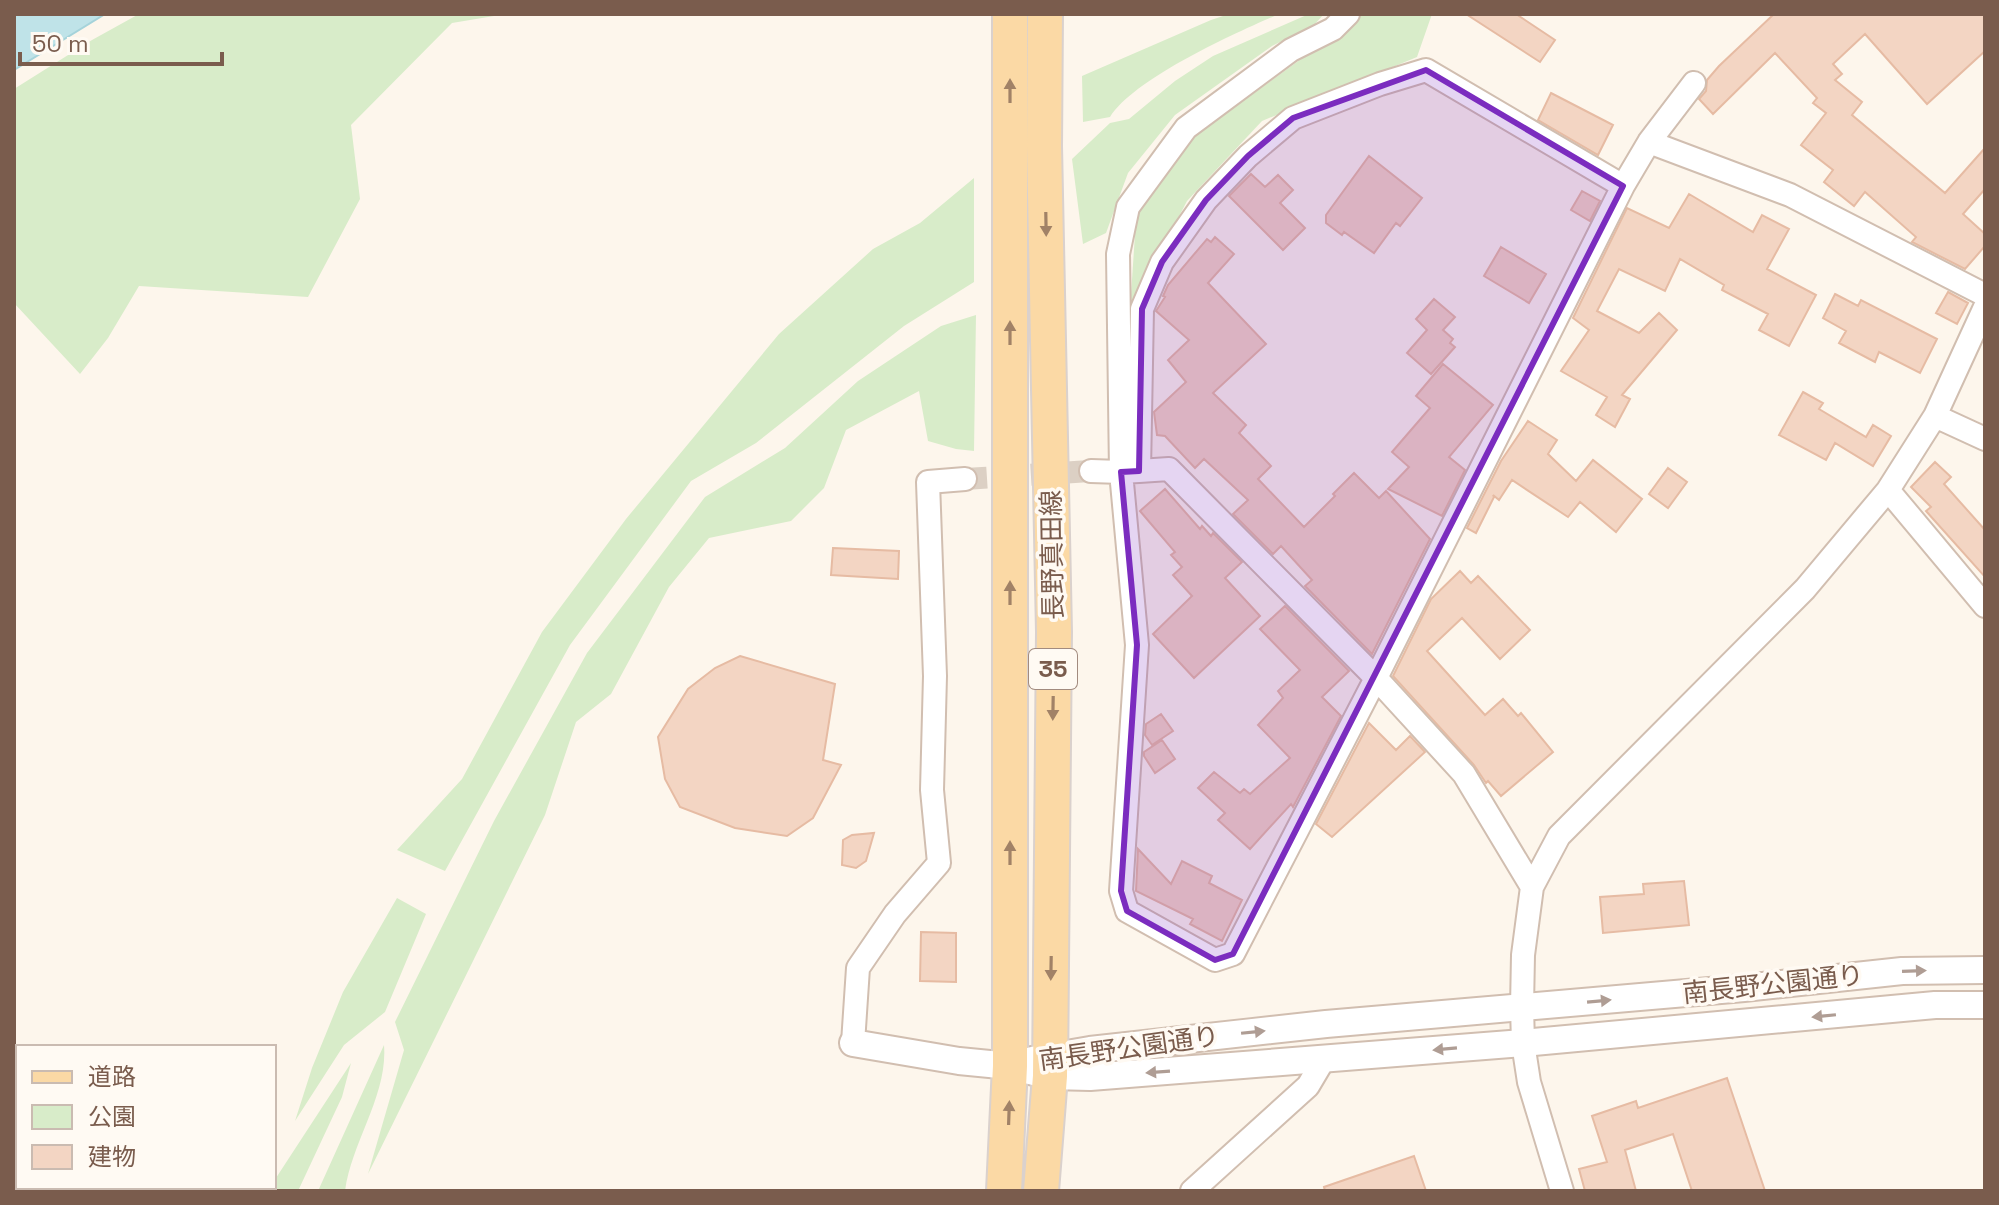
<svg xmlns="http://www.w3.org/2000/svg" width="1999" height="1205" viewBox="0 0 1999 1205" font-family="'Space Grotesk','Noto Sans JP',sans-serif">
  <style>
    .green { fill: #d8ecc9 }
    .water { fill: #bfe3e8; stroke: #a5d3da; stroke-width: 2 }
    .building { fill: #f3d5c3; stroke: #e6bba3; stroke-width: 2 }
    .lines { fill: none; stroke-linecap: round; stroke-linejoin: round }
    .minor-tunnel { stroke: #dcd0c4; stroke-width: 22; stroke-dasharray: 22 11; stroke-linecap: butt }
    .minor-casing { stroke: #d1beb0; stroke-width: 26 }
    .tertiary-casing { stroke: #d1beb0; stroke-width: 30 }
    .primary-casing { stroke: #dad1cd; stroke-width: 38 }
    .minor { stroke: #fff; stroke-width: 22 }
    .tertiary { stroke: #fff; stroke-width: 26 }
    .primary { stroke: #fbd9a5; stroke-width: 34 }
    .oneway { fill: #a18267 }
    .oneway2 { fill: #af9d94 }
    .marked { fill: #7b2cbf; fill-opacity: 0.2; stroke: #7b2cbf; stroke-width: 6; stroke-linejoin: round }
    .labels { text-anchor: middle; stroke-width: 7; stroke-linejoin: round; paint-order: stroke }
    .shield { fill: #fffaf3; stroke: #a28b7f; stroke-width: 2 }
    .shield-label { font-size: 24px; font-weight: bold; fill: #7a5c4d }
    .street-label { font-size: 26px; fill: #7a5c4d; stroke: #fffaf3 }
  </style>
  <rect width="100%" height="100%" fill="#fdf6ec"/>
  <path class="green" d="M139 14H506L452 23 351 125 360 199 308 297 139 286 108 338 80 374 14 303V89L92 40Z
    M1229 14H1279C1235 33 1135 78 1110 117L1083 122 1082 76 1211 20Z
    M1309 14H1324L1314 25 1272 46 1175 115 1128 173 1106 233 1083 244 1072 159 1110 123 1129 119 1175 81 1213 56Z
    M1363 14H1432L1417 57 1262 121 1187 201 1130 310 1136 219 1161 173 1192 138Z
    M974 178V282L904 326 756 443 691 481 570 645 445 871 397 850 462 779 542 632 626 519 779 334 873 249 920 223Z
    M976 315 974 451 956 449 928 441 919 391 846 430 824 488 791 521 709 538 669 587 611 694 576 722 545 815 368 1174 404 1050 395 1022 494 821 587 653 705 497 785 448 858 381 941 326Z
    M397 898 426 914 385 1012 344 1045 295 1121 312 1068 343 992Z
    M384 1045C388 1095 352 1141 345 1191H318Z
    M351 1063 342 1097 298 1191H268L270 1187H274V1181Z"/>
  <path class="water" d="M14 14H105L14 70Z"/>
  <path class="building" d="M1466 14H1516L1555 40 1540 62Z
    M1774 14H1985V51L1927 104 1865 34 1833 64 1842 74 1835 80 1862 102 1852 115 1945 193 1985 148V189L1963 214 1985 234V246L1965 269 1912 242 1916 237 1865 192 1854 206 1824 182 1833 170 1801 145 1826 113 1813 103 1817 98 1775 53 1713 114 1699 99 1706 91 1707 80 1719 66Z
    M1551 93 1613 125 1598 155 1538 120Z
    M1369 156 1422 198 1400 226 1396 223 1374 253 1344 232 1342 235 1326 223V215Z
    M1251 174 1265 187 1278 175 1293 190 1280 203 1305 228 1283 250 1229 196Z
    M1582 191 1600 201 1590 221 1571 210Z
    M1689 194 1753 232 1762 215 1789 229 1767 269 1816 295 1789 346 1759 330 1768 314 1722 290 1724 285 1680 259 1665 291 1619 269 1597 311 1639 333 1659 313 1677 330 1622 395 1630 399 1615 427 1596 415 1607 397 1561 371 1589 330 1573 318 1627 208 1669 228Z
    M1215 237 1234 254 1208 283 1266 344 1213 393 1246 425 1239 433 1271 466 1258 479 1304 527 1335 496 1333 494 1354 473 1379 498 1386 491 1430 539 1372 654 1305 586 1312 580 1281 546 1273 554 1233 514 1248 500 1204 459 1195 468 1165 436 1157 435 1154 412 1186 382 1168 360 1189 340 1156 311 1165 297 1163 296 1168 285 1207 239 1211 242Z
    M1501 247 1546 274 1529 303 1484 276Z
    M1948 292 1968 303 1957 324 1936 313Z
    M1835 294 1858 306 1861 300 1937 339 1920 373 1879 352 1875 362 1839 343 1846 331 1823 318Z
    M1434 299 1455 317 1443 330 1453 339 1450 343 1455 347 1431 374 1407 353 1427 330 1416 319Z
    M1443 364 1493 405 1449 457 1465 470 1442 516 1388 489 1409 467 1392 452 1430 408 1416 396Z
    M1803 392 1823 403 1819 409 1866 437 1873 425 1891 436 1873 466 1835 443 1826 460 1779 435Z
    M1528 421 1557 440 1548 454 1576 481 1593 460 1642 499 1616 532 1580 502 1568 517 1512 480 1499 500 1493 495 1494 497 1476 533 1467 528 1501 461Z
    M1935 462 1951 477 1944 484 1985 530V577L1926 511 1931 507 1911 487Z
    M1668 468 1687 482 1668 508 1649 494Z
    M1165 489 1200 529 1202 526 1211 536 1213 533 1242 562 1225 578 1260 616 1194 678 1153 634 1192 596 1173 575 1182 567 1171 555 1175 552 1140 511Z
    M833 548 899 551 898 579 831 575Z
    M1460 571 1471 583 1478 576 1530 630 1500 659 1462 618 1427 651 1485 715 1503 699 1518 716 1521 713 1553 752 1501 796 1488 781 1486 783 1474 765 1393 676 1431 599Z
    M1285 606 1349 671 1322 697 1341 716 1293 807 1291 804 1250 849 1218 820 1225 813 1198 788 1214 772 1240 793 1244 789 1250 794 1290 758 1258 725 1283 698 1278 691 1300 670 1260 629Z
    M740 656 835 684 823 760 841 765 813 818 787 836 735 828 680 807 665 779 658 737 688 689 715 668Z
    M1161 714 1173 731 1152 745 1145 735 1146 724Z
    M1369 723 1396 750 1410 736 1425 752 1332 837 1316 824Z
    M1162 740 1175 759 1155 773 1144 756V752Z
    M874 833 866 861 856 868 842 865 843 840 852 835Z
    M1138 849 1171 884 1182 861 1212 876 1209 883 1242 900 1222 941 1190 924 1193 919 1136 891Z
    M1684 881 1689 925 1603 933 1600 897 1644 894 1643 884Z
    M921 932 956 933V982L920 981Z
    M1727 1078 1765 1191H1692L1673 1134 1625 1150 1636 1191H1585L1579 1169 1607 1162 1592 1116 1636 1101 1638 1108Z
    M1414 1156 1426 1191H1325L1324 1187Z"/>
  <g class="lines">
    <path class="minor-tunnel" d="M965 479 1091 471"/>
    <g class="minor-casing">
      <path id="minor" d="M1649 142 1790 195 1985 295
        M1623 186 1426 70 1380 84 1293 118 1248 156 1206 200 1162 262 1142 309 1139 471 1121 472 1137 645 1121 891 1127 911 1215 960 1233 954 1376 678 1623 186 1649 142 1694 83
        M1935 416 1985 439
        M1091 471 1121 472 1118 254 1128 207 1186 128 1291 50 1333 29 1348 14
        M1139 471 1169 469 1376 678 1464 774 1532 887
        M1888 490 1985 606
        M853 1043 858 968 895 914 939 863 932 790 935 676 928 482 965 479
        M1192 1191 1308 1086 1324 1059
        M1562 1191 1529 1082 1523 1043 1522 1007 1523 955 1532 887 1559 836 1805 589 1888 490 1935 416 1985 307"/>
    </g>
    <g class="tertiary-casing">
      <path id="tertiary" d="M853 1043 959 1061 1010 1066 1050 1076 1090 1077 1523 1043 1935 1005H1985
        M1032 1060 1090 1050 1326 1024 1744 988 1902 971 1985 970"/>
    </g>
    <g class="primary-casing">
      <path id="primary" d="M1004 1191 1010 1066V14
        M1041 1191 1050 1076 1054 632 1044 146 1045 14"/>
    </g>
    <use href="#minor" class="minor"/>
    <use href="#tertiary" class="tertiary"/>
    <use href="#primary" class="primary"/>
  </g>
  <defs><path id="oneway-solid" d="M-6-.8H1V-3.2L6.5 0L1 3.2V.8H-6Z" transform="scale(2)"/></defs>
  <g class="oneway">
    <use href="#oneway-solid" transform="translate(1010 91) rotate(-90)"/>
    <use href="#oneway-solid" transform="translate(1046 224) rotate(89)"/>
    <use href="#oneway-solid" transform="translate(1010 333) rotate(-90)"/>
    <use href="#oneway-solid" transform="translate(1010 593) rotate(-90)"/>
    <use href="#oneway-solid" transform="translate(1053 708) rotate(91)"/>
    <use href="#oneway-solid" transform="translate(1010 853) rotate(-90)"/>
    <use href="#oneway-solid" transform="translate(1051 968) rotate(91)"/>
    <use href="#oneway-solid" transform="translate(1009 1113) rotate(-88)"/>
  </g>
  <g class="oneway2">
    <use href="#oneway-solid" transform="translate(1914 971) rotate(-2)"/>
    <use href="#oneway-solid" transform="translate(1599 1001) rotate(-5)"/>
    <use href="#oneway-solid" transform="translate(1824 1016) rotate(174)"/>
    <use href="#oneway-solid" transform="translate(1253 1032) rotate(-6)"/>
    <use href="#oneway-solid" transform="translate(1445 1049) rotate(175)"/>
    <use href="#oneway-solid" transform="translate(1158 1072) rotate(176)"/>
  </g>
  <path class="marked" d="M1426 70 1623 186 1233 954 1215 960 1127 911 1121 891 1137 645 1121 472 1139 471 1142 309 1162 262 1206 200 1248 156 1293 118Z"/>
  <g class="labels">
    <rect class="shield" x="1029" y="649" width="48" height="40" rx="6"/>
    <g class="shield-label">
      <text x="1053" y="677">35</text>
    </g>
    <g class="street-label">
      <text transform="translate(1052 555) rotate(-91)" y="9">長野真田線</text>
      <text transform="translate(1773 984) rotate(-6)" y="9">南長野公園通り</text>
      <text transform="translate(1129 1048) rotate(-8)" y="9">南長野公園通り</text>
    </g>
  </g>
  <rect width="1999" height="1205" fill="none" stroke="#7a5c4d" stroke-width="32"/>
  <rect x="16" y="1045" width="260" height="144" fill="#fffaf3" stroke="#cabbb1" stroke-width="2"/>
  <rect x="32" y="1071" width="40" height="12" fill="#fbd9a5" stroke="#cabbb1" stroke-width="2"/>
  <text x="88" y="1085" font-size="24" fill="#7a5c4d">道路</text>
  <rect x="32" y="1105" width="40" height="24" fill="#d8ecc9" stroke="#cabbb1" stroke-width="2"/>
  <text x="88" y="1125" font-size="24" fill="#7a5c4d">公園</text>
  <rect x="32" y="1145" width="40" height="24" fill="#f3d5c3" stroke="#cabbb1" stroke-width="2"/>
  <text x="88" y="1165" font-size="24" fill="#7a5c4d">建物</text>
  <path d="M20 52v12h202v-12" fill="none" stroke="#7a5c4d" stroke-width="4"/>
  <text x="32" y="52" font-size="24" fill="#7a5c4d" stroke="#fffaf3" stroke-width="6" paint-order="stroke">50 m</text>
</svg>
